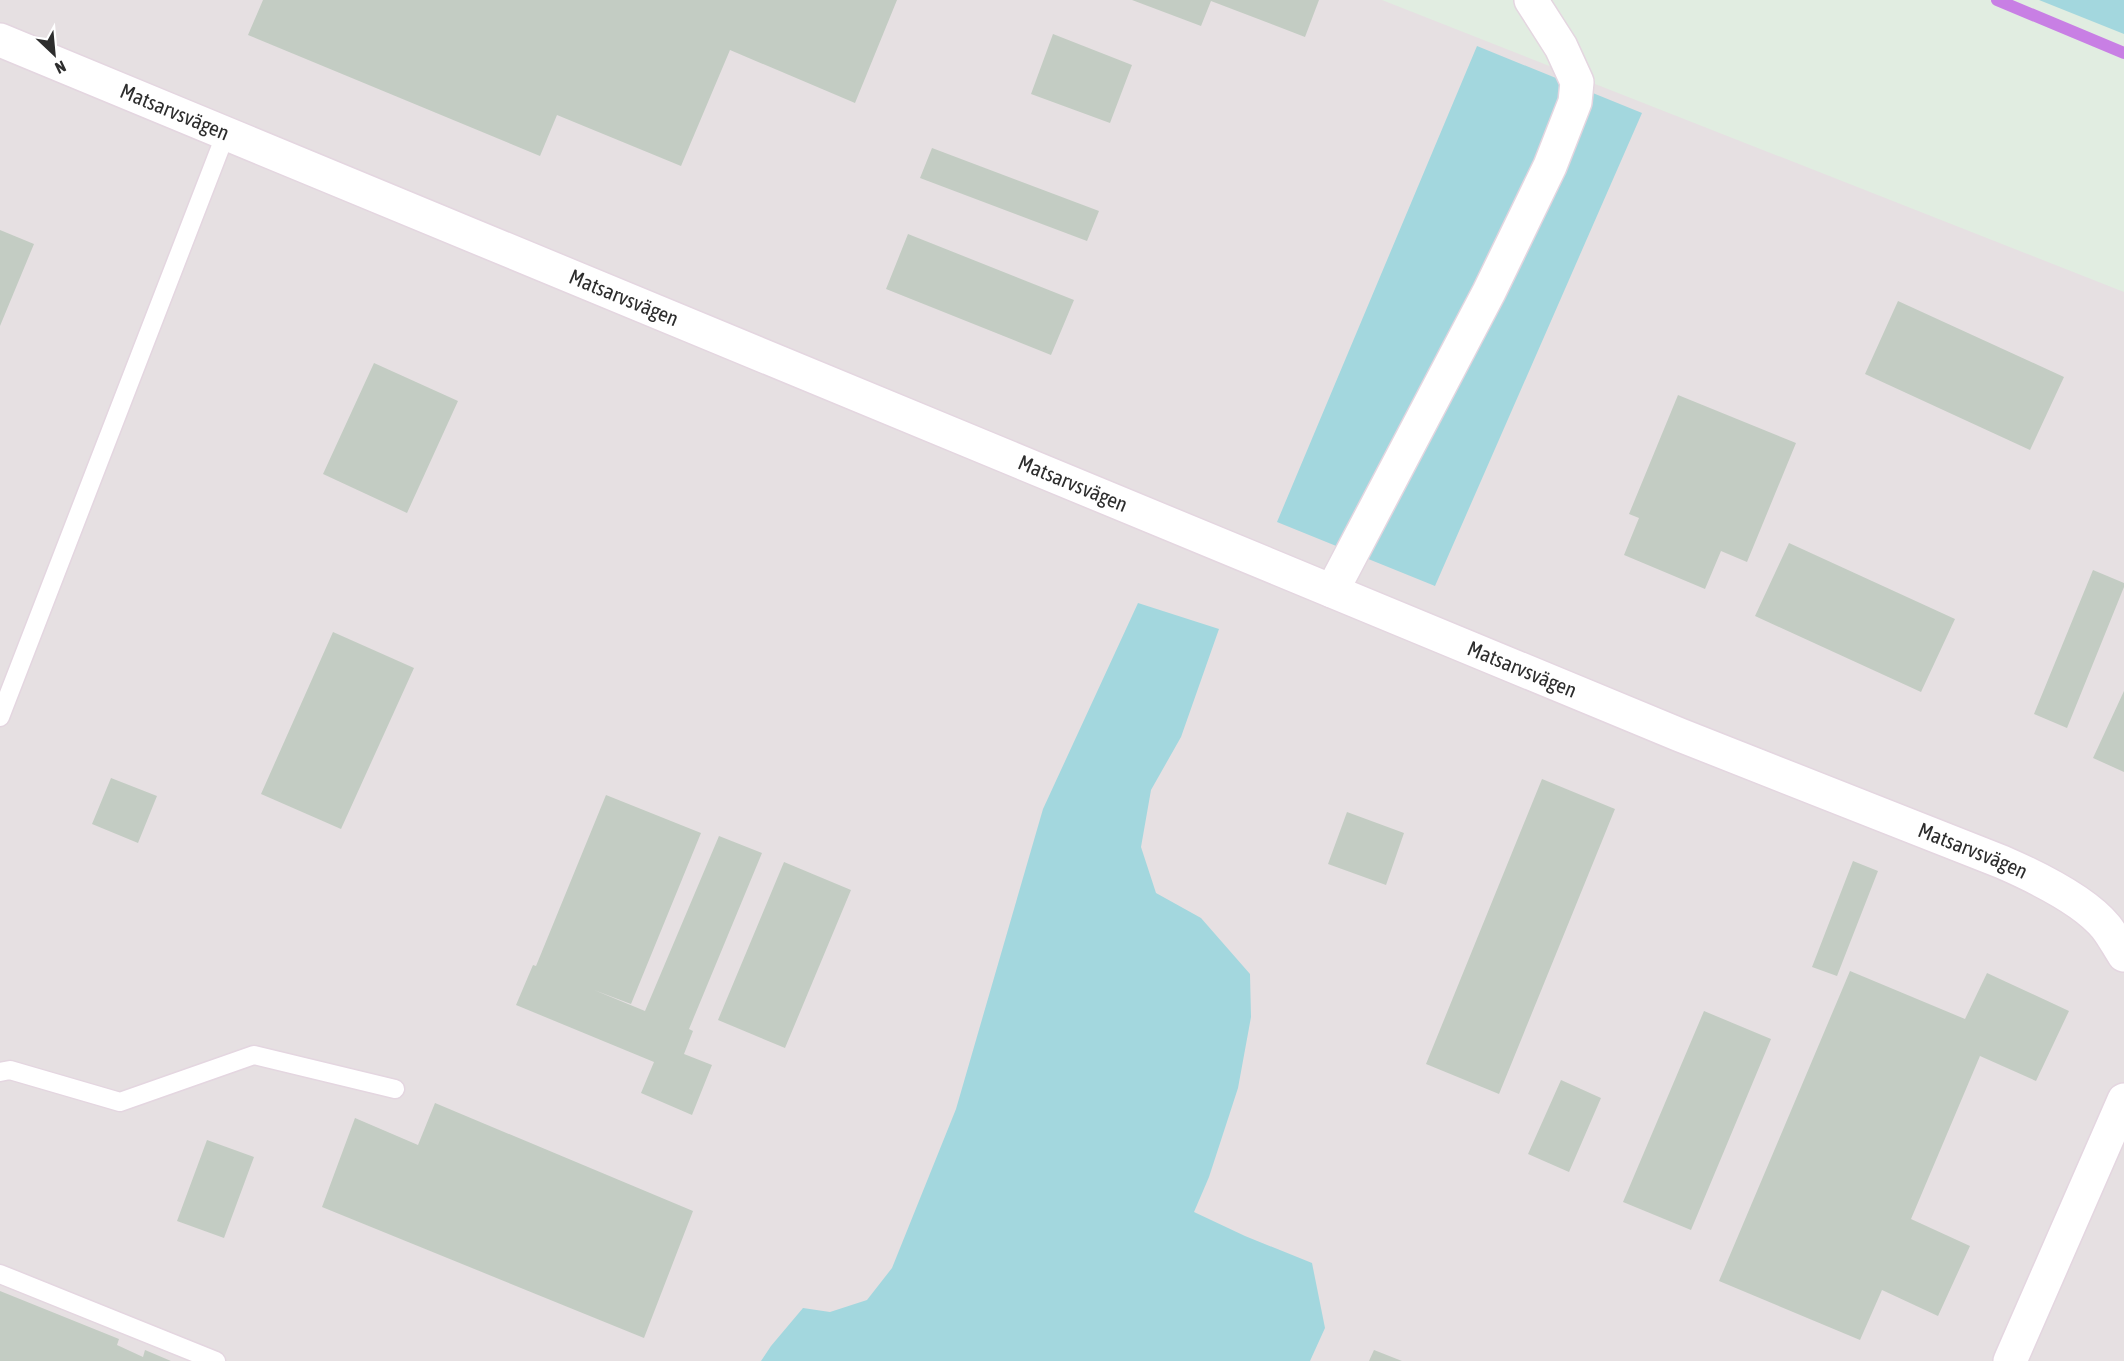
<svg xmlns="http://www.w3.org/2000/svg" width="2124" height="1361" viewBox="0 0 2124 1361" font-family="'Asap Condensed',sans-serif">
  <style>
    .industrial { fill: #e6e0e2 }
    .green { fill: #a3d7de }
    .lines { fill: none; stroke-linecap: round; stroke-linejoin: round }
    .stream { stroke: #c87fe4; stroke-width: 12 }
    .building { fill: #c3ccc3 }
    .service-casing { stroke: #e4d6e0; stroke-width: 21 }
    .minor-casing { stroke: #e4d6e0; stroke-width: 36 }
    .service { stroke: #fff; stroke-width: 18 }
    .minor { stroke: #fff; stroke-width: 33 }
    .labels { text-anchor: middle; stroke-width: 6; stroke-linejoin: round; paint-order: stroke }
    .street-label { font-size: 21px; fill: #2d2d2d; stroke: #fff }
  </style>
  <rect width="100%" height="100%" fill="#e1ede1"/>
  <path class="industrial" d="M0 0H1382L2124 292V1361H0Z"/>
  <path class="green" d="M2039 0H2124V34Z
    M1477 46 1642 113 1435 586 1277 522Z
    M1138 603 1219 629 1181 737 1151 790 1141 847 1156 893 1201 918 1250 974 1251 1017 1238 1088 1209 1177 1194 1212 1245 1236 1312 1263 1325 1328 1310 1361H761L771 1346 803 1308 830 1312 867 1300 892 1268 956 1109 1043 809Z"/>
  <g class="lines">
    <path class="stream" d="M1997 0 2124 53"/>
  </g>
  <path class="building" d="M263 0H897L855 103 730 50 681 166 557 115 540 156 248 35Z
    M1132 0H1319L1305 37 1211 1 1201 26Z
    M1053 34 1132 65 1110 123 1031 94Z
    M932 148 1099 211 1087 241 920 178Z
    M0 230 34 244 0 326Z
    M908 234 1074 300 1051 355 886 289Z
    M1898 301 2064 377 2030 450 1865 374Z
    M374 363 458 401 407 513 323 474Z
    M1678 395 1796 443 1747 562 1721 551 1705 589 1624 555 1639 518 1629 514Z
    M1789 543 1955 619 1921 692 1755 616Z
    M2093 570 2124 583V587L2067 728 2034 714Z
    M333 632 414 668 341 829 261 794Z
    M2124 691V772L2093 758Z
    M111 778 157 796 138 843 92 824Z
    M1542 779 1615 809 1499 1094 1426 1064Z
    M606 795 701 833 631 1004 594 990 645 1011 719 836 762 853 689 1029 693 1031 684 1054 712 1065 692 1115 641 1093 654 1062 516 1005 533 965 536 966Z
    M1347 812 1404 833 1386 885 1328 864Z
    M1853 861 1878 871 1837 976 1812 967Z
    M784 862 851 890 785 1048 718 1020Z
    M1850 971 1965 1019 1987 973 2069 1011 2036 1081 1980 1056 1911 1219 1970 1246 1938 1316 1882 1290 1860 1340 1719 1281Z
    M1704 1011 1771 1039 1691 1230 1623 1202Z
    M1561 1080 1601 1098 1569 1172 1528 1154Z
    M435 1103 693 1211 644 1338 322 1207 355 1118 418 1145Z
    M207 1140 254 1157 224 1238 177 1221Z
    M0 1291 119 1339 117 1345 143 1357 145 1350 171 1361H0Z
    M1374 1350 1402 1361H1369Z"/>
  <g class="lines">
    <g class="service-casing">
      <path id="service" d="M0 717 226 133
        M0 1072 10 1070 120 1102 254 1055 395 1089
        M0 1274 216 1361"/>
    </g>
    <g class="minor-casing">
      <g id="minor">
        <path id="s1" d="M0 40 1680 735 2002 862C2034 876 2084 900 2106 927 2113 936 2118 946 2124 955"/>
        <path d="M1332 591 1489 292 1550 166 1575 102 1577 82 1561 47 1531 0"/>
        <path d="M2010 1361 2124 1100"/>
      </g>
    </g>
    <use href="#service" class="service"/>
    <use href="#minor" class="minor"/>
  </g>
  <g class="labels">
    <g class="street-label">
      <text dy="7" stroke="none"><textPath href="#s1" startOffset="189">Matsarvsvägen</textPath></text>
      <text dy="7" stroke="none"><textPath href="#s1" startOffset="675">Matsarvsvägen</textPath></text>
      <text dy="7" stroke="none"><textPath href="#s1" startOffset="1161">Matsarvsvägen</textPath></text>
      <text dy="7" stroke="none"><textPath href="#s1" startOffset="1647">Matsarvsvägen</textPath></text>
      <text dy="7" stroke="none"><textPath href="#s1" startOffset="2133">Matsarvsvägen</textPath></text>
    </g>
  </g>
  <g transform="translate(54 54) rotate(154)" stroke="#ffffff" stroke-width="4.5" paint-order="stroke">
  <path d="M0-4.5L10 22L0 15L-10 22Z" fill="#2d2d2d"/>
  <text y="-9" font-size="16" font-weight="bold" text-anchor="middle" fill="#2d2d2d">N</text>
  </g>
</svg>
